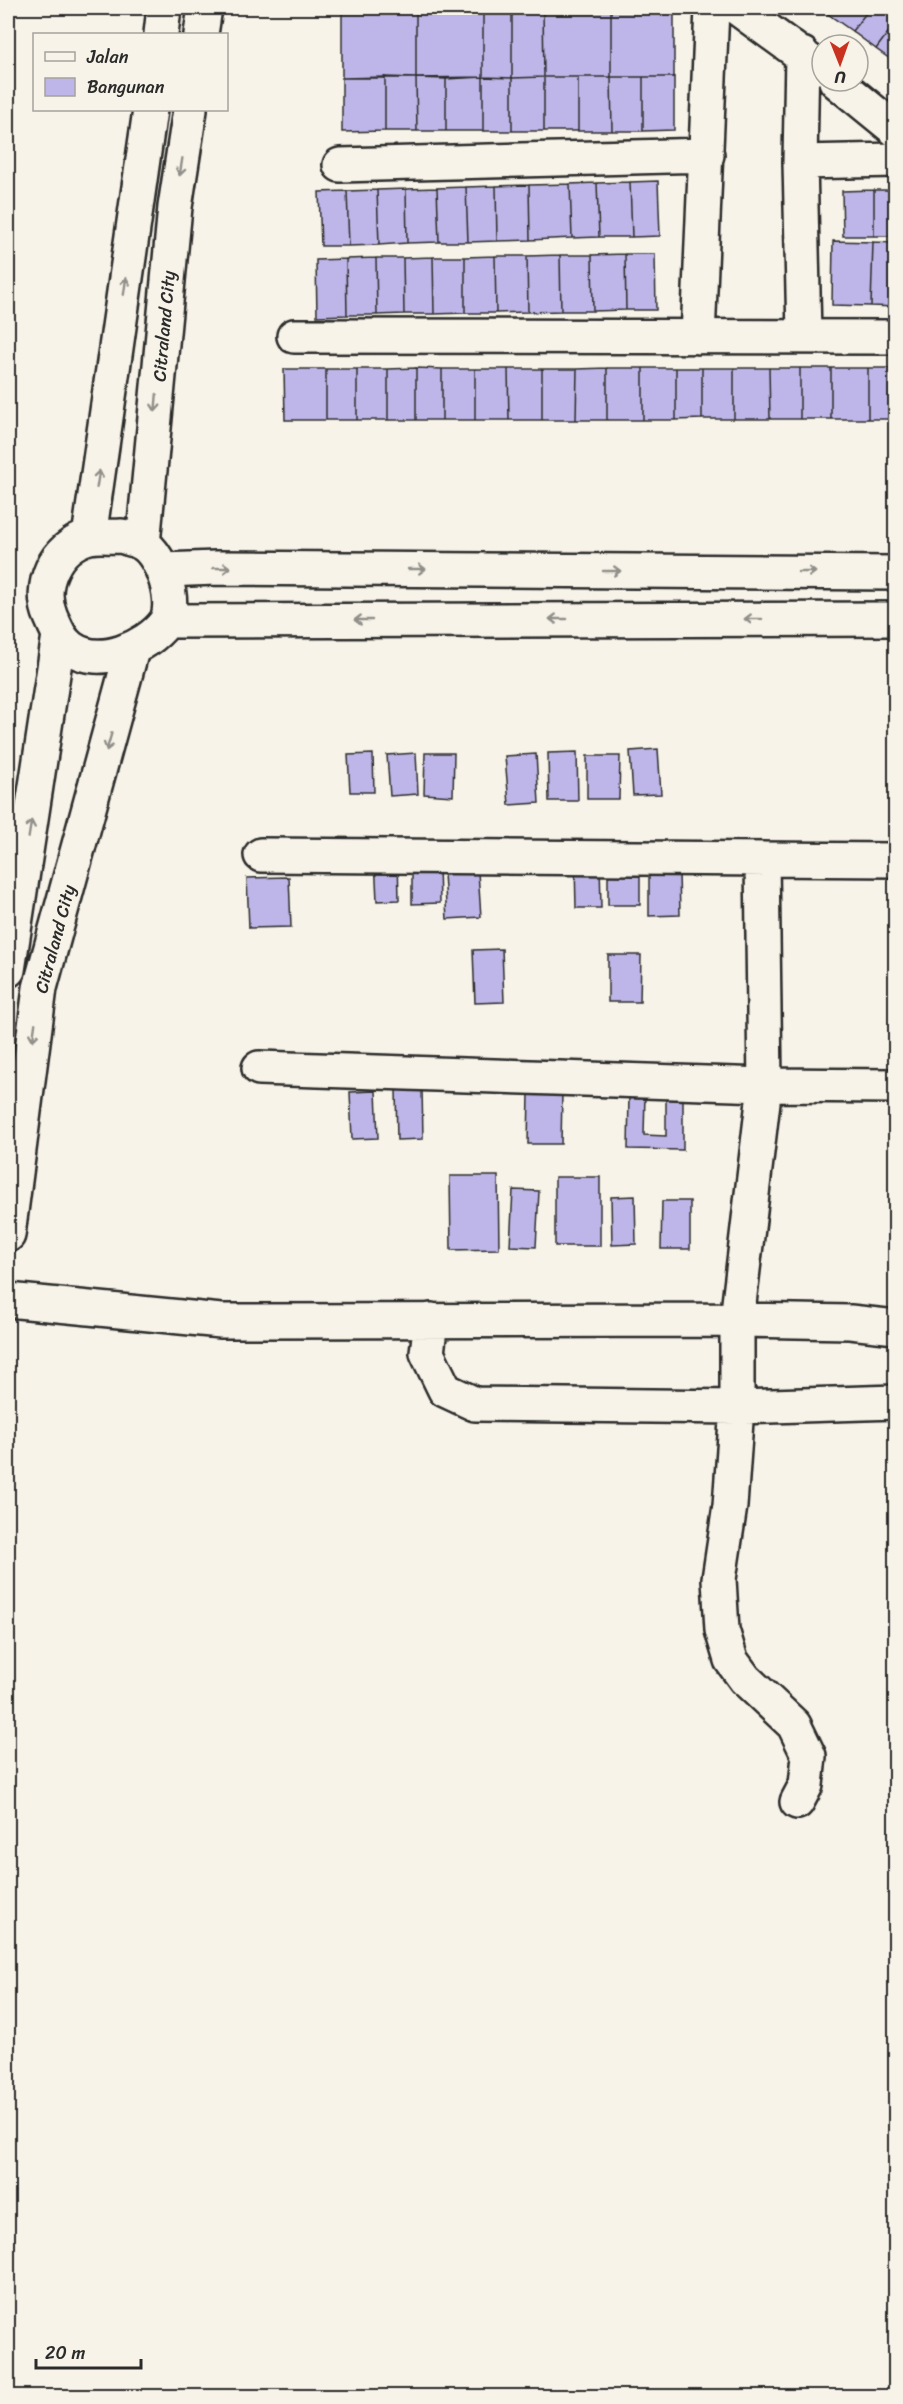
<svg xmlns="http://www.w3.org/2000/svg" width="903" height="2404" viewBox="0 0 903 2404" font-family="Sriracha,sans-serif">
  <style>
    .building { fill: #beb6e8; stroke: #2b2b2b; stroke-width: 1.5 }
    .lines { fill: none; stroke-linecap: round; stroke-linejoin: round }
    .minor-casing { stroke: #2b2b2b; stroke-width: 38 }
    .minor { stroke: #f7f3e8; stroke-width: 33 }
    .oneway { stroke: #918f8a }
    .labels { text-anchor: middle; stroke-width: 5; stroke-linejoin: round; paint-order: stroke }
    .street-label { font-size: 18px; fill: #2b2b2b; stroke: #f7f3e8 }
  </style>
  <rect width="100%" height="100%" fill="#f7f3e8"/>
  <filter id="ink" filterUnits="userSpaceOnUse"><feTurbulence type="fractalNoise" baseFrequency=".0167" numOctaves="2"/><feDisplacementMap in="SourceGraphic" scale="12" xChannelSelector="R" yChannelSelector="G"/><feConvolveMatrix kernelMatrix="1 2 1 2 8 2 1 2 1" color-interpolation-filters="sRGB"/></filter>
  <g filter="url(#ink)">
    <path class="building" d="M342 8H416V78H342Z
      M416 8H483V77L416 78Z
      M483 8H512V78L483 77Z
      M512 8H543L544 77 512 78Z
      M543 8H611V77H544Z
      M611 8H674V77H611Z
      M832 8H870L852 31 828 14Z
      M870 8H882L896 17V22L876 49 852 31Z
      M896 22V63L876 49Z
      M385 77V131L342 132V78Z
      M385 77 416 78 417 131H385Z
      M483 77V131H446V79Z
      M483 77 512 78V131H483Z
      M544 77V131H512V78Z
      M544 77H578V131H544Z
      M578 77H611L612 131H578Z
      M611 77H643V131H612Z
      M643 77H674V130L643 131Z
      M416 78 446 79V131H417Z
      M658 181 660 236 632 237 630 182Z
      M630 182 632 237H599L597 183Z
      M597 183 599 237 572 238 570 184Z
      M570 184 572 238 530 240 529 185Z
      M529 185 530 240 497 241 496 186Z
      M496 186 497 241 468 242 466 187Z
      M466 187 468 242H439L437 188Z
      M437 188 439 242 407 243 406 189Z
      M406 189 407 243 379 245 377 190Z
      M377 190 379 245 349 246 347 191Z
      M874 190V236H843L842 191Z
      M874 190H896V236H874Z
      M347 191 349 246H321L319 192Z
      M833 241 873 242 871 306 832 305Z
      M873 242 896 243V307L871 306Z
      M625 254 626 310 593 311 592 255Z
      M625 254H655L656 310H626Z
      M560 255 561 311 528 312 527 256Z
      M560 255H592L593 311H561Z
      M495 256 496 313H465V257Z
      M495 256H527L528 312 496 313Z
      M433 257 434 314H404L403 258Z
      M433 257H465V313L434 314Z
      M376 258 377 315H347L346 259Z
      M376 258H403L404 314 377 315Z
      M346 259 347 315 317 316 316 260Z
      M416 368V420H388V369Z
      M416 368 442 369V420H416Z
      M607 368V420H576L577 369Z
      M607 368H643V420H607Z
      M643 368H676V420H643Z
      M676 368H702V419L676 420Z
      M702 368H734V419H702Z
      M734 368H769L770 419H734Z
      M769 368H800V419H770Z
      M800 368H831V419H800Z
      M831 368H868V419H831Z
      M868 368H896V419H868Z
      M284 369H326V420H285Z
      M326 369H357V420H326Z
      M357 369H388V420H357Z
      M442 369H475V420H442Z
      M475 369H508L509 420H475Z
      M508 369H542V420H509Z
      M542 369H577L576 420H542Z
      M658 749 661 794 633 795 630 751Z
      M577 752 578 801H549L548 753Z
      M416 753 418 794 390 796 387 755Z
      M425 753H454L453 796 424 794Z
      M373 754 374 792H350L348 755Z
      M536 754 539 803 509 805 505 756Z
      M587 756H620L619 799H587Z
      M375 859H398L399 900 377 901Z
      M600 863 601 908H576L575 864Z
      M439 864 440 903 412 904V865Z
      M640 867V905H608V868Z
      M478 872 481 917 447 919 444 874Z
      M649 872H679L680 915 649 916Z
      M289 877 291 927 249 928 247 878Z
      M502 949 504 1002 475 1003 473 950Z
      M608 955H641L640 1002H608Z
      M422 1088 423 1139 397 1140 396 1089Z
      M376 1091 378 1138 352 1139 350 1092Z
      M529 1093 562 1094 561 1144H528Z
      M629 1095H645L644 1135 666 1136V1097L683 1096V1150L628 1149Z
      M450 1176H498L499 1249 451 1250Z
      M555 1177H600V1246H555Z
      M513 1190 539 1191 536 1247 510 1246Z
      M635 1196 636 1244 612 1245 611 1197Z
      M662 1201H690V1249H661Z"/>
    <g class="lines">
      <g class="minor-casing">
        <path id="minor" d="M737 8 818 67
          M161 34 164 8
          M201 34 205 8
          M802 54 800 162 804 335
          M836 81 896 130
          M800 162 896 160
          M340 165 707 155
          M294 336 896 337
          M698 337 712 8
          M122 536C128 539 137 540 143 544 162 555 178 604 165 623 146 648 99 668 71 648 60 640 56 628 51 617 37 586 55 546 89 537 99 535 112 537 122 536Z
          M89 537 150 110
          M143 544 175 207 190 110
          M164 570 216 568 896 573
          M166 621 896 619
          M261 855 896 860
          M762 859 765 1085 737 1320V1407L730 1506 719 1579 722 1630 731 1660 745 1679 794 1725 809 1756 806 1785 797 1802
          M8 970 59 635
          M259 1068 765 1085 896 1086
          M8 1235 40 988 132 650
          M8 1300 221 1321 737 1320 850 1322 896 1327
          M431 1320 427 1353 445 1390 475 1404 737 1407 896 1402"/>
      </g>
      <use href="#minor" class="minor"/>
    </g>
    <defs><path id="oneway-shaft" d="M-6 0H5M1.5-3L5.5 0L1.5 3" fill="none" stroke-width="1.6" stroke-linecap="round" stroke-linejoin="round" transform="scale(1.5)"/></defs>
    <g class="oneway">
      <use href="#oneway-shaft" transform="translate(181 167) rotate(99)"/>
      <use href="#oneway-shaft" transform="translate(125 286) rotate(-82)"/>
      <use href="#oneway-shaft" transform="translate(156 403) rotate(95)"/>
      <use href="#oneway-shaft" transform="translate(98 479) rotate(-81)"/>
      <use href="#oneway-shaft" transform="translate(222 568)"/>
      <use href="#oneway-shaft" transform="translate(417 569)"/>
      <use href="#oneway-shaft" transform="translate(612 571)"/>
      <use href="#oneway-shaft" transform="translate(807 572)"/>
      <use href="#oneway-shaft" transform="translate(558 619) rotate(180)"/>
      <use href="#oneway-shaft" transform="translate(753 619) rotate(180)"/>
      <use href="#oneway-shaft" transform="translate(363 620) rotate(180)"/>
      <use href="#oneway-shaft" transform="translate(109 742) rotate(106)"/>
      <use href="#oneway-shaft" transform="translate(30 829) rotate(-81)"/>
      <use href="#oneway-shaft" transform="translate(34 1032) rotate(98)"/>
    </g>
  </g>
  <g class="labels">
    <g class="street-label">
      <text transform="translate(164 326) rotate(-85)" y="6">Citraland City</text>
      <text transform="translate(55 939) rotate(-75)" y="6">Citraland City</text>
    </g>
  </g>
  <rect width="903" height="2404" fill="none" stroke="#f7f3e8" stroke-width="30"/>
  <rect x="15" y="15" width="873" height="2374" fill="none" stroke="#2b2b2b" stroke-width="2" filter="url(#ink)"/>
  <rect x="33" y="33" width="195" height="78" fill="#f7f3e8" stroke="#a5a39c" stroke-width="1.5"/>
  <rect x="45" y="52" width="30" height="9" fill="#f7f3e8" stroke="#a5a39c" stroke-width="1.5"/>
  <text x="87" y="63" font-size="18" fill="#2b2b2b">Jalan</text>
  <rect x="45" y="78" width="30" height="18" fill="#beb6e8" stroke="#a5a39c" stroke-width="1.5"/>
  <text x="87" y="93" font-size="18" fill="#2b2b2b">Bangunan</text>
  <g transform="translate(840 63) rotate(179)"><circle r="28" fill="#f7f3e8" stroke="#a5a39c" stroke-width="1.5"/>
  <path d="M0-4.5L10 22L0 15L-10 22Z" fill="#c8321e"/>
  <text y="-9" font-size="16" font-weight="bold" text-anchor="middle" fill="#2b2b2b">U</text>
  </g>
  <path d="M36 2359v9h105v-9" fill="none" stroke="#2b2b2b" stroke-width="3"/>
  <text x="45" y="2359" font-size="18" fill="#2b2b2b" stroke="#f7f3e8" stroke-width="4.5" paint-order="stroke">20 m</text>
</svg>
